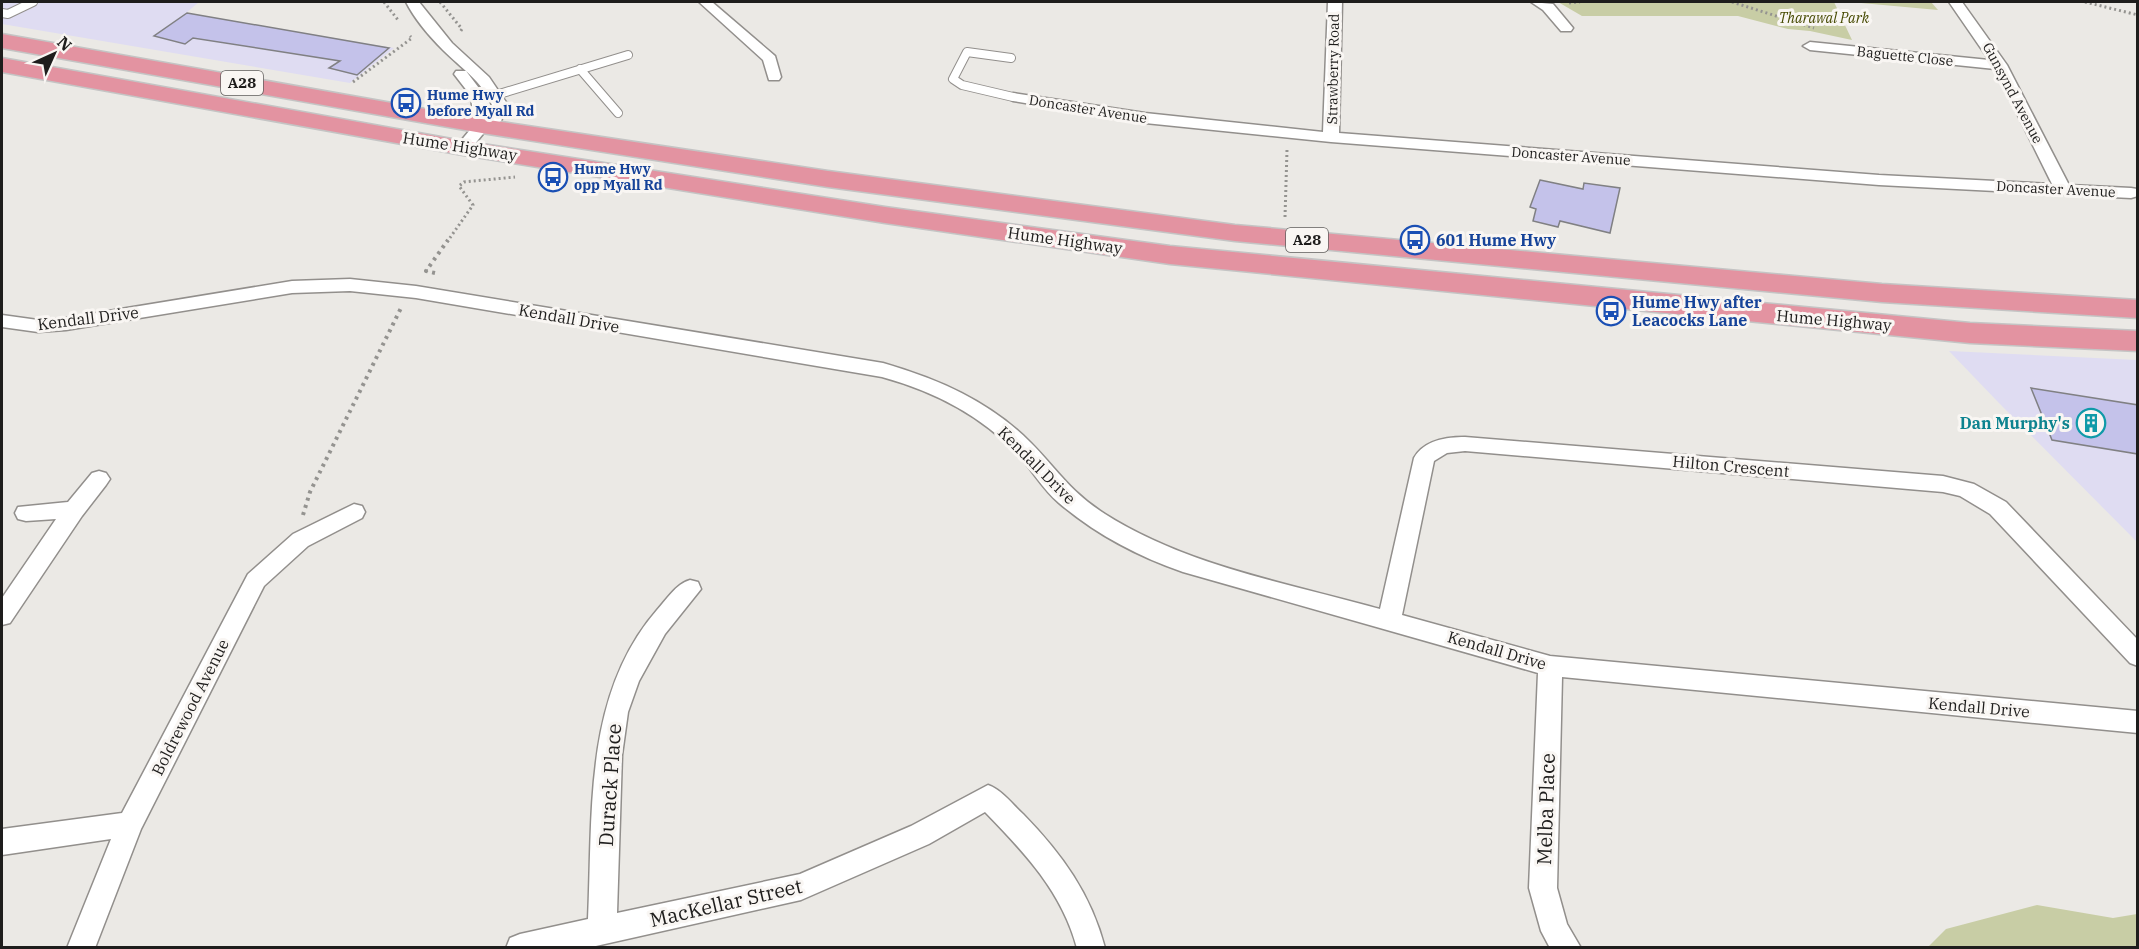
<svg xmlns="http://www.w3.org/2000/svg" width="2139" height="949" viewBox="0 0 2139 949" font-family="'IBM Plex Serif',serif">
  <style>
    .commercial { fill: #dfdcf2 }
    .green { fill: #c8cda5 }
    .building { fill: #c4c2ea; stroke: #808083; stroke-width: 1.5 }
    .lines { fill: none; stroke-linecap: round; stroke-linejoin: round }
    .lane-casing { stroke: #928f8c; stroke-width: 10 }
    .street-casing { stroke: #928f8c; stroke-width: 3 }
    .highway-casing { stroke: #c4c4c4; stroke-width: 3 }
    .path-far1 { stroke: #949390; stroke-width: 3; stroke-dasharray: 2 3; stroke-linecap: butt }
    .path { stroke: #949390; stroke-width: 4; stroke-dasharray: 3 4.5; stroke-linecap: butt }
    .lane { stroke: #fff; stroke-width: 8 }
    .street { fill: #fff; fill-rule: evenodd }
    .highway { fill: #e393a1; fill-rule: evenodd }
    .labels { text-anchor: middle; stroke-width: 6; stroke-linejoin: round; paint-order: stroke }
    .far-park-label { font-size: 14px; font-style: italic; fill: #454901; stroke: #f9f6f3 }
    .far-street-label { font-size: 14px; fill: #1e1d1c; stroke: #f9f6f3 }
    .far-transit-label { font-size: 14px; font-weight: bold; fill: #164399; stroke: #f9f6f3; text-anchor: start }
    .shield { fill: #f9f6f3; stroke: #605e5c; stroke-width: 1.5 }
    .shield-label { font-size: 15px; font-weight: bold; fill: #1e1d1c }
    .street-label { font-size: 16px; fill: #1e1d1c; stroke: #f9f6f3 }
    .transit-label { font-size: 16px; font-weight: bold; fill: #164399; stroke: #f9f6f3; text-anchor: start }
    .culture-label { font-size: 16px; font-weight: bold; fill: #0d838f; stroke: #f9f6f3; text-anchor: end }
    .near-street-label { font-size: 20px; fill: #1e1d1c; stroke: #f9f6f3 }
  </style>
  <rect width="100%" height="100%" fill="#ebe9e5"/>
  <path class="commercial" d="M2 2H199L186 13 394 48 350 83 2 24Z
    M1949 351 2137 360V542L1998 402Z"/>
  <path class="green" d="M1558 2H1834L1852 40 1810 31 1788 29 1738 16H1582Z
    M1850 2H1931L1938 10Z
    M2037 905 2113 918 2137 914V947H1928L1946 929Z"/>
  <path class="building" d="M187 13 389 48 357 75 329 68 340 61 193 38 185 44 154 36Z
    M1540 180 1583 189 1584 183 1620 188 1610 233 1560 221 1558 227 1533 221 1536 209 1530 207Z
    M2031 388 2138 405V454L2052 440Z"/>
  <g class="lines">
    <g class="lane-casing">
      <path id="lane" d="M2 13 8 14 33 2
        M1011 58 967 52 953 79 962 85 1013 97
        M580 69 618 113
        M496 95 628 55"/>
    </g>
    <g class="street-casing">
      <path id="street" d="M406 2H419L452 43 489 77 508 105 501 121 487 129 469 151 463 153 455 148 474 125 471 96 454 74 456 71H466L485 96 488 116 492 105C482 81 461 68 443 50 429 36 414 18 406 2Z
        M699 2H712L775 56 781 77 779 80H769L763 60Z
        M1328 2H1342L1339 133 1879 175 2052 184 1995 69 1810 50 1803 46 1810 42 1989 60 1949 2H1962L2007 65 2069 185 2131 188 2137 189 2138 196 2131 198 1879 185 1331 142 1145 123 1013 101 1006 97 1013 93 1145 113 1323 132Z
        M1531 2 1553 4 1573 28 1571 31H1561L1543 10Z
        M350 279 416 286 883 363C938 379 989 401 1030 442 1058 470 1069 491 1105 514 1187 566 1287 583 1380 609L1414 458C1424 440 1446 437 1465 437L1943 476 1974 484 2006 502 2138 640V666L2130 663 1990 514 1960 496 1943 492 1465 451 1447 453 1434 461 1402 615 1550 656 2138 711V733L1562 677 1557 888 1567 924 1581 948H1550L1541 931 1529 888 1538 673 1183 572C1139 557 1094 533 1059 503 1042 489 1032 469 1017 454 981 415 933 391 882 377L416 298 350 291 292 293 66 330 38 332 2 327V315L38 320 66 318 292 281Z
        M99 471 106 473 110 479 106 485 82 516 10 623 2 625V598L56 519 26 521 18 519 15 513 18 507 68 502 92 473Z
        M354 504 362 506 365 512 362 518 308 546 264 586 141 829 95 948H67L111 839 2 855V829L122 813 248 574 293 534Z
        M690 580 698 582 701 589 665 634 639 681 628 712 622 755 617 913 800 874 911 826 988 785C1002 790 1012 804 1023 814 1062 854 1091 894 1105 948H1077C1062 892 1025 853 985 812L929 844 801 900 587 948H506L510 938 520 934 588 919C593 814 583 695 657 610 667 599 676 584 690 580Z"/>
    </g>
    <g class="highway-casing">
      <path id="highway" d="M2 34 482 119 828 171 1235 225 1882 284 2138 300V318L1882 302 1235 241 828 187 482 133 2 48Z
        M2 58 463 141 885 207 1170 246 1970 323 2138 331V351L1970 343 1170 264 885 223 463 155 2 72Z"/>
    </g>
    <path class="path-far1" d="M384 2 398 20
      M440 2 462 29 460 32
      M1732 2 1814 28
      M2085 2 2138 15
      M1569 3 1580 2
      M353 82 412 38 410 36
      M1285 217 1287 150
      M447 242 473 205 459 186 464 182 515 177"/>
    <path class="path" d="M435 273 426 271 448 240
      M303 515 310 492 401 308"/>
    <use href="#lane" class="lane"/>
    <use href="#street" class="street"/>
    <use href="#highway" class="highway"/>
  </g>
  <defs>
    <g id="bus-ring" transform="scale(1.5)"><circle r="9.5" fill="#f9f6f3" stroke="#1a4fb4" stroke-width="1.5"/><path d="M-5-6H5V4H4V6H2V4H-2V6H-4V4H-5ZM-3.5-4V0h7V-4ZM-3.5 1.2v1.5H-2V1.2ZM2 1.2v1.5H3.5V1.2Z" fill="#1a4fb4"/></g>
    <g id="building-ring" transform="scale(1.5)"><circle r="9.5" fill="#f9f6f3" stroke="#0f9aa8" stroke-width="1.5"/><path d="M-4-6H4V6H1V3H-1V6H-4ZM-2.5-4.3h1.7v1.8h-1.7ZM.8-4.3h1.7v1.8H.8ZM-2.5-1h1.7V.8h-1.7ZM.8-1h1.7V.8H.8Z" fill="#0f9aa8"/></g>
  </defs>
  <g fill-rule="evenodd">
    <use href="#bus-ring" x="406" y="103"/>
    <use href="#bus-ring" x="553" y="177"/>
    <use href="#bus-ring" x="1415" y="240"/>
    <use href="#bus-ring" x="1611" y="311"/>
    <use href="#building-ring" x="2091" y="423"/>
  </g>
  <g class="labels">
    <g class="far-park-label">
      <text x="1824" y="23">Tharawal Park</text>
    </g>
    <g class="far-street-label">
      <text transform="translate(1905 56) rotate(6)" y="5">Baguette Close</text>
      <text transform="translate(1333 69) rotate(-89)" y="5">Strawberry Road</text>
      <text transform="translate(2013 93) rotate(62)" y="5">Gunsynd Avenue</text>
      <text transform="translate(1088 109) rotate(9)" y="5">Doncaster Avenue</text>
      <text transform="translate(1571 156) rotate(4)" y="5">Doncaster Avenue</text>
      <text transform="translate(2056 189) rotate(3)" y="5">Doncaster Avenue</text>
    </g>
    <g class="far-transit-label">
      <text x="427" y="100">Hume Hwy<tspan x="427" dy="16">before Myall Rd</tspan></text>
      <text x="574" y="174">Hume Hwy<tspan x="574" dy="16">opp Myall Rd</tspan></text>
    </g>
    <g class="shield">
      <rect x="221" y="71" width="42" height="24" rx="4.5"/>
      <rect x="1286" y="228" width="42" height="24" rx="4.5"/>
    </g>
    <g class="shield-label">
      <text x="242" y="88">A28</text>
      <text x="1307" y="245">A28</text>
    </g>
    <g class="street-label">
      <text transform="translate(460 146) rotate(9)" y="6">Hume Highway</text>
      <text transform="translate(1065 240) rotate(8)" y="6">Hume Highway</text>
      <text transform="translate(88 318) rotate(-7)" y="6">Kendall Drive</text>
      <text transform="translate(569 318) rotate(10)" y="6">Kendall Drive</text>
      <text transform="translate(1834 320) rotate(5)" y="6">Hume Highway</text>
      <text transform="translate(1037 465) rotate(45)" y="6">Kendall Drive</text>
      <text transform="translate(1731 466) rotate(5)" y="6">Hilton Crescent</text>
      <text transform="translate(1497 650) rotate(16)" y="6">Kendall Drive</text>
      <text transform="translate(190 707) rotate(-63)" y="6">Boldrewood Avenue</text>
      <text transform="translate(1979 707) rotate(5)" y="6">Kendall Drive</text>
    </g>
    <g class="transit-label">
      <text x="1436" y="246">601 Hume Hwy</text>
      <text x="1632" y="308">Hume Hwy after<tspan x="1632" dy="18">Leacocks Lane</tspan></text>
    </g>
    <g class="culture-label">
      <text x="2070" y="429">Dan Murphy's</text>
    </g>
    <g class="near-street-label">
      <text transform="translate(610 785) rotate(-86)" y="7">Durack Place</text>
      <text transform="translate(1546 809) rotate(-88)" y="7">Melba Place</text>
      <text transform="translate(726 903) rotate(-13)" y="7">MacKellar Street</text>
    </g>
  </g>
  <rect width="2139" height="949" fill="none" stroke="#1e1d1c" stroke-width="6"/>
  <g transform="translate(54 54) rotate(45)" stroke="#f9f6f3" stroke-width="4.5" paint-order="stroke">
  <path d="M0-4.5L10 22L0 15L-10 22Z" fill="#1e1d1c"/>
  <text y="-9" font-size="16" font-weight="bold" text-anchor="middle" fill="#1e1d1c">N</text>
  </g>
</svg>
